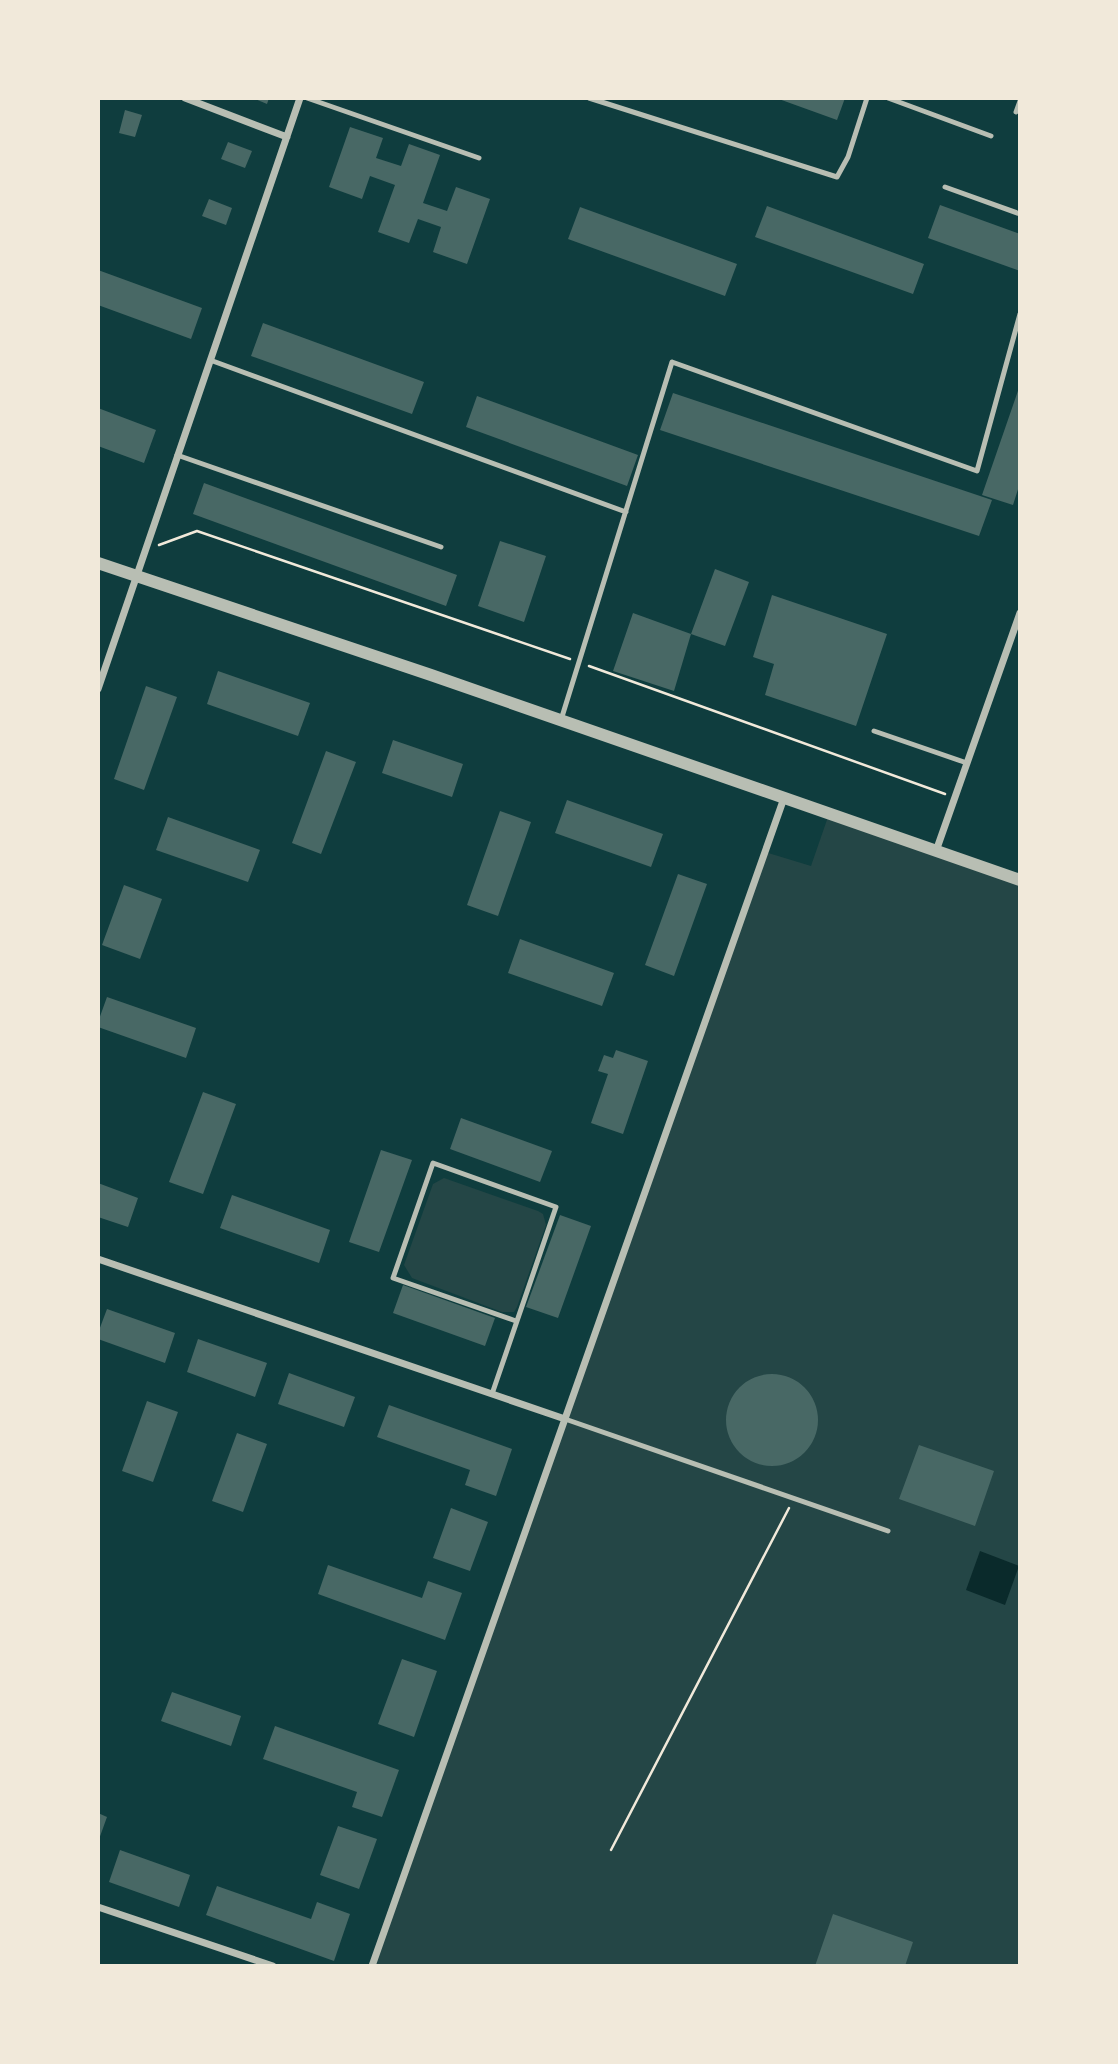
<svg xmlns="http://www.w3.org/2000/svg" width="1118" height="2064" viewBox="0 0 1118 2064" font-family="'PT Serif',serif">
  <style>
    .green { fill: #244646 }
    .water { fill: #0a2a2b }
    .building { fill: #486865 }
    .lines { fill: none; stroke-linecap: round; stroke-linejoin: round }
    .path { stroke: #f1e9da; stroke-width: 2.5 }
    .service { stroke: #b8beb3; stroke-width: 5 }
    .minor { stroke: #b8beb3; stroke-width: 7 }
    .tertiary { stroke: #b8beb3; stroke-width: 12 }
  </style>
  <rect width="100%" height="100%" fill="#0f3d3e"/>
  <path class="green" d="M829 814 1020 881V1966H372L765 852 811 866Z
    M444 1178 538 1211 543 1214 546 1225 517 1307 514 1312H502L412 1278 404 1265 433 1184Z"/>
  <path class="water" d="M980 1551 1019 1566 1005 1605 966 1590Z"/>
  <path class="building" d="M253 98H269L267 104Z
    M776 98H845L837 120Z
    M125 110 142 115 135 137 119 133Z
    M350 127 383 138 376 158 401 166 409 144 440 155 423 203 447 211 456 187 490 199 467 264 433 252 441 227 418 219 409 243 378 232 395 185 370 176 362 199 329 187Z
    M228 142 252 151 245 168 221 159Z
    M209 199 232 208 226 225 202 216Z
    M940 205 1020 234V271L928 238Z
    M767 206 924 264 913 294 755 237Z
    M580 207 737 264 725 296 568 239Z
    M98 270 202 308 191 339 98 305Z
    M263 323 424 382 412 414 251 356Z
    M1020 385V483L1013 505 982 495Z
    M673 393 992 500 979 536 660 430Z
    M477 396 638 455 627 486 466 427Z
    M98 408 156 430 144 463 98 446Z
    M204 483 457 575 446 606 193 514Z
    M500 541 546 556 524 622 478 606Z
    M715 569 749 582 725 646 691 634 674 691 613 671 633 613 691 634Z
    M772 595 887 634 856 726 765 695 774 664 753 657Z
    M218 671 310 703 298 736 207 704Z
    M146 686 177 697 144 790 114 779Z
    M393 740 463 764 452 797 382 773Z
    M326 751 356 762 321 854 292 843Z
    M567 800 663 834 651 867 555 833Z
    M500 811 531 822 498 916 467 905Z
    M168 817 260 850 248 882 156 850Z
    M678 874 707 884 674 976 645 965Z
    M124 885 162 899 140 959 102 945Z
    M520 939 614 973 602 1006 508 973Z
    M107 997 196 1028 186 1058 98 1027V1022Z
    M616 1050 648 1061 623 1134 591 1123 608 1074 598 1071 604 1055 613 1058Z
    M203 1092 236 1104 203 1194 169 1182Z
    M461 1118 552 1151 540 1182 450 1149Z
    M381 1150 412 1160 379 1252 349 1242Z
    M98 1183 138 1198 128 1227 98 1217Z
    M232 1195 330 1230 319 1263 220 1228Z
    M560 1215 591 1226 558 1318 526 1307Z
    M403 1285 495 1318 485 1346 393 1313Z
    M107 1309 175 1333 165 1363 98 1339V1333Z
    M198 1339 267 1363 255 1397 187 1372Z
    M289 1373 355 1397 344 1427 278 1404Z
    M726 1420a46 46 0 1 1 92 0a46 46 0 1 1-92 0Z
    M147 1401 178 1412 153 1482 122 1471Z
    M389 1405 512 1449 496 1496 465 1485 470 1470 377 1437Z
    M237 1433 267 1444 243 1512 212 1501Z
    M919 1445 994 1471 975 1526 899 1499Z
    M451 1508 488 1522 470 1571 433 1558Z
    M328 1565 422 1598 428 1581 462 1593 445 1640 318 1594Z
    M402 1659 437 1671 414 1737 378 1724Z
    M172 1692 241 1716 231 1746 161 1721Z
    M275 1726 399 1770 382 1817 352 1807 357 1792 263 1759Z
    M98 1813 107 1817 98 1842Z
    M338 1826 377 1839 359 1889 320 1875Z
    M120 1850 190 1875 179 1907 109 1882Z
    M217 1886 311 1919 317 1902 350 1914 334 1961 206 1915Z
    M833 1914 913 1942 905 1966H815Z"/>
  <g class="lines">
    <path class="path" d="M159 545 197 531 570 659
      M589 666 945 794
      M611 1850 789 1508"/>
    <path class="service" d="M307 98 479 158
      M589 98 837 177 848 157 867 98
      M888 98 991 136
      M1016 112 1020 101
      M945 187 1020 214
      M210 360 626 512
      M177 455 441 547
      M561 720 672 362 977 471 1020 314
      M874 731 967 763
      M492 1394 556 1207 433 1163 393 1278 516 1321
      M565 1419 888 1531"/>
    <path class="minor" d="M185 98 287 137
      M98 689 300 98
      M936 851 1020 613
      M98 1259 565 1419
      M98 1907 273 1966
      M372 1966 784 798"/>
    <path class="tertiary" d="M98 563 431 675 1020 880"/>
  </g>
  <rect width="1118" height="2064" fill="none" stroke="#f1e9da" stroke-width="200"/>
</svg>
